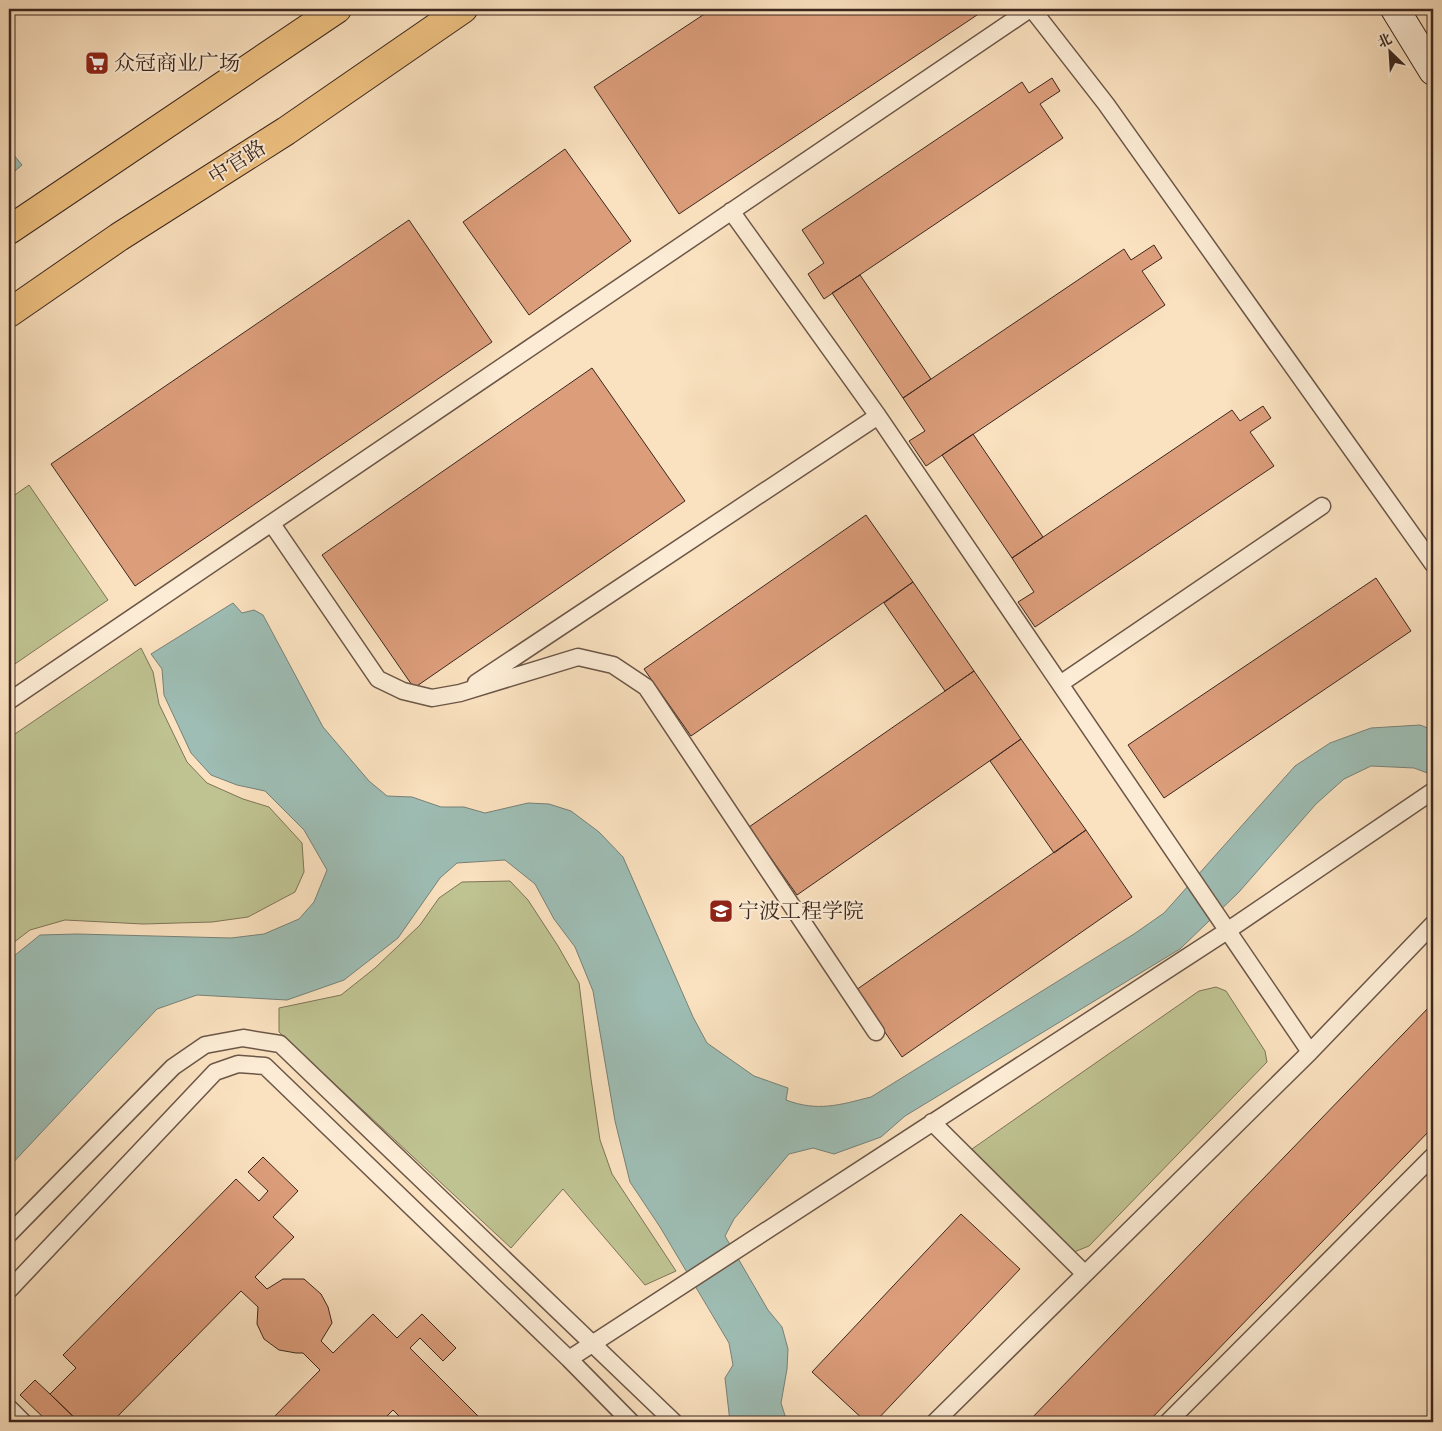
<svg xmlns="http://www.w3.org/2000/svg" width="1442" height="1431" viewBox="0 0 1442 1431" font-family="'IM FELL DW Pica','Noto Serif SC',serif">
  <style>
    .green { fill: #bfc291; stroke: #7e7458 }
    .water { fill: #9ebdb4; stroke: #778178 }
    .building { fill: #dc9d7b; stroke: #3c271f }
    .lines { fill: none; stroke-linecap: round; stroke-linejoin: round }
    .lane-casing { stroke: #6c5647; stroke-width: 19 }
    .secondary-casing { stroke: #3c271f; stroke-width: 30 }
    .primary-casing { stroke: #3c271f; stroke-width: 30 }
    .lane { stroke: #fcecd5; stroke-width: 16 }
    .secondary { stroke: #fcecd5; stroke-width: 28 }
    .primary { stroke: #edc080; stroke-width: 28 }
    .labels { text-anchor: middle; stroke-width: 4; stroke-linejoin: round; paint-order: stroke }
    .poi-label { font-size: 21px; fill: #3c271f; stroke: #fcecd5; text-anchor: start }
    .street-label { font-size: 21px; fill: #3c271f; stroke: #fcecd5 }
  </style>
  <rect width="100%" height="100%" fill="#fae1bf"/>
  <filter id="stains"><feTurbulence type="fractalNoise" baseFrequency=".004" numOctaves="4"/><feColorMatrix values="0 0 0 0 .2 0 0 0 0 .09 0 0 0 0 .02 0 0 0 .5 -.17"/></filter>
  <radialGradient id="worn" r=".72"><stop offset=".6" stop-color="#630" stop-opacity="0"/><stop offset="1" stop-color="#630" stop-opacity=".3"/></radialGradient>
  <path class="green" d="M29 485 108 600 9 668V499Z
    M141 648 153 672 159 704 187 762 207 783 243 799 269 807 302 843 304 872 295 892 248 917 212 922 143 924 65 920 30 930 9 946V738Z
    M510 881 528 900 558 946 579 983 591 1079 600 1140 612 1174 676 1271 645 1285 563 1189 511 1248 279 1032V1008L341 995 375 968 420 925 439 898 462 882Z
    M1216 987 1226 991 1265 1051 1267 1062 1089 1246 1074 1252 972 1149 1199 991Z"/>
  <path class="water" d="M9 149 22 165 9 176Z
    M233 603 242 613 254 610 263 615 323 727 369 781 387 796 412 797 441 807H464L485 813 528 803 549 804 571 811 599 832 623 857 693 1017 707 1043 754 1076 788 1088 786 1100C818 1112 839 1105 871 1097L1134 934 1164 913 1295 766 1330 743 1371 728 1420 725 1433 730V777L1430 774 1414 768 1371 766 1344 779 1316 804 1239 892 1180 949 905 1116 881 1137 834 1154 813 1148 789 1154 734 1219 725 1236 768 1310 782 1327 788 1349 787 1369 781 1403 787 1422H730L725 1378 733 1365 729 1343 660 1227 630 1182 615 1121 593 991 575 947 554 919 535 884 505 860 457 863 440 878 398 938 344 980 287 1000 197 995 157 1009 9 1167V960L40 935 77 934 231 938 264 934 299 919 314 902 327 870 304 830 265 791 237 785 211 775 191 753 164 695 162 669 151 654Z"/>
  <path class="building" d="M712 9H986L679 214 594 87Z
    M1052 78 1060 91 1040 104 1063 138 824 299 808 274 824 263 802 230 1022 82 1029 93Z
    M565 149 631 241 529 315 463 222Z
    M409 220 492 342 135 586 51 464Z
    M1154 245 1162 258 1142 271 1165 305 926 466 909 441 925 431 903 398 1124 249 1131 260Z
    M860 275 931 379 903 398 832 293Z
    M592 368 685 501 414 688 322 555Z
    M1263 406 1271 418 1250 432 1274 466 1035 627 1018 602 1034 592 1012 558 1232 410 1240 421Z
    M973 434 1043 537 1012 558 942 455Z
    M866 515 913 582 691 736 644 669Z
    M1376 578 1411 631 1164 798 1128 745Z
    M913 582 974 671 945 691 884 603Z
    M974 671 1021 739 797 895 749 827Z
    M1021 739 1086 830 1054 853 990 761Z
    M1086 830 1132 897 902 1057 856 990Z
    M1433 1003V1127L1148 1422H1028Z
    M263 1157 298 1191 273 1217 294 1237 255 1277 267 1289 283 1279H304L321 1294 328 1307 332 1323 321 1341 333 1353 373 1314 397 1338 422 1314 456 1348 443 1361 420 1338 410 1348 484 1422H405L393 1410 381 1422H269L320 1370 303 1353H296L279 1350 264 1339 257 1324 258 1307 241 1291 112 1422H79L50 1394 76 1368 63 1355 236 1179 259 1201 268 1191 248 1172Z
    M961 1214 1020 1269 875 1422H866L812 1372Z
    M35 1380 50 1394 79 1422H48L20 1395Z"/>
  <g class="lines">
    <g class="lane-casing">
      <path id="lane" d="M1032 9 1106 104 1433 564
        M731 211 878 416 1310 1052 935 1422
        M272 524 378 679 403 691 432 698 460 693 578 657 613 665 646 687 876 1032
        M476 683 878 416
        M1060 684 1322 506
        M9 701 1030 9
        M1310 1052 1433 924
        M932 1122 1085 1274
        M9 1234 173 1067 205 1045 243 1038 280 1044 674 1422
        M9 1290 215 1072 238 1064 265 1066 569 1359 631 1422
        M569 1359 1227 931 1433 791
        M9 1408 23 1422
        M1168 1422 1433 1156"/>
    </g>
    <g class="secondary-casing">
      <path id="secondary" d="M1395 9 1433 71"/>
    </g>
    <g class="primary-casing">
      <path id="primary" d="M9 230 337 9
        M9 313 119 237 286 131 463 9"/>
    </g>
    <use href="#lane" class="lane"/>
    <use href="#secondary" class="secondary"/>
    <use href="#primary" class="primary"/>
  </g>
  <defs>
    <g id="supermarket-square" transform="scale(1.25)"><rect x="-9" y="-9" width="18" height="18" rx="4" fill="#8f2418" stroke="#fcecd5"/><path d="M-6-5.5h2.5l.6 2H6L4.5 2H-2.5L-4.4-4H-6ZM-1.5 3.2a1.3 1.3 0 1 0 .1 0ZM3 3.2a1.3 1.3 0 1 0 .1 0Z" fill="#fff"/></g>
    <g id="university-square" transform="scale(1.25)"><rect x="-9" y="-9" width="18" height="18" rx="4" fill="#8f2418" stroke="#fcecd5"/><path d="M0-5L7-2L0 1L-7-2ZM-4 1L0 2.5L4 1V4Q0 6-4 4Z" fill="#fff"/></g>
  </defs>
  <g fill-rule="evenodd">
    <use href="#supermarket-square" x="97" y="63"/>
    <use href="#university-square" x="721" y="911"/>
  </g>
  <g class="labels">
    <g class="poi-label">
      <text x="114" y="70">众冠商业广场</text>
      <text x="738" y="918">宁波工程学院</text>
    </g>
    <g class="street-label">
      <text transform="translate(237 162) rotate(-32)" y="7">中官路</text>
    </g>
  </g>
  <rect width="1442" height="1431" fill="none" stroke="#fae1bf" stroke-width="30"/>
  <rect x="10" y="10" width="1422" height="1411" fill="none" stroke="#3c271f" stroke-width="2.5"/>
  <rect x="15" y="15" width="1412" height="1401" fill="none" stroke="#3c271f"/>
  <g transform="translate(1390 52) rotate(335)" stroke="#fcecd5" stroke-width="4" paint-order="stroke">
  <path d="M0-4L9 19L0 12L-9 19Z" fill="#3c271f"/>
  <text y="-8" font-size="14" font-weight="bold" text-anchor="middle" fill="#3c271f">北</text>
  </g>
  <rect width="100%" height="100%" filter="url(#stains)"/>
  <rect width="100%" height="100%" fill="url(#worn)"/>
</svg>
